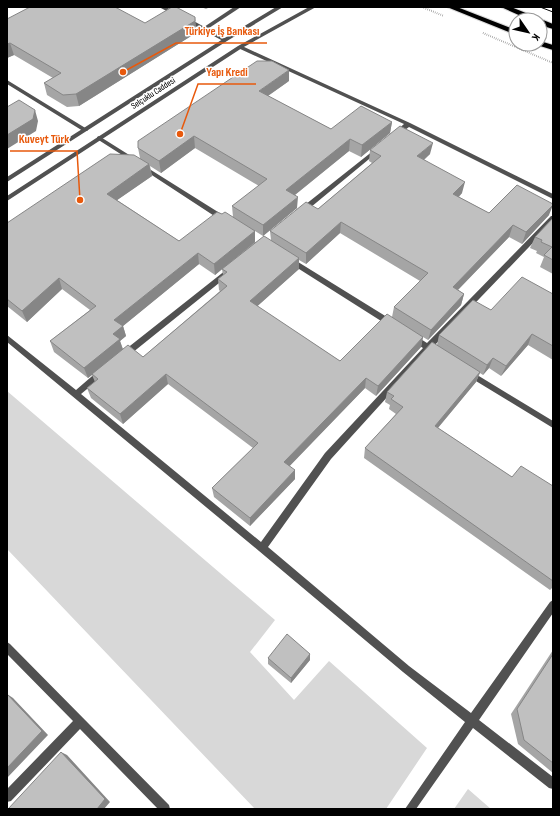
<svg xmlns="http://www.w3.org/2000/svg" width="560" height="816" viewBox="0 0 560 816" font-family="'Sofia Sans Condensed',sans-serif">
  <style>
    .green { fill: #d8d8d8 }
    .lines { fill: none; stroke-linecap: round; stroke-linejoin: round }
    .trunk-casing { stroke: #dbdbdb; stroke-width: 2 }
    .path { stroke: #737373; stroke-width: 2; stroke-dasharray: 0.5 1.5; stroke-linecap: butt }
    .service { fill: #515151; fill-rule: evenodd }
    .minor { fill: #515151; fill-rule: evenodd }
    .tertiary { fill: #515151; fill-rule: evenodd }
    .trunk { fill: #000; fill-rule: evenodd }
    .tram { stroke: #000; stroke-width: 1 }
    .wall { fill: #a5a5a5; fill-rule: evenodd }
    .shaded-wall { fill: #868686 }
    .building { fill: #c0c0c0; stroke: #868686 }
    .labels { text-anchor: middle; stroke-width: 3; stroke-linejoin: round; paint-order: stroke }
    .far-street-label { font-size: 9px; fill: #000; stroke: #fff }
    .leader { fill: none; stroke: #e8590c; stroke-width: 1.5 }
    .callout-dot { fill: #e8590c; stroke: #fff; stroke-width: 1.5 }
    .callout-label { font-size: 12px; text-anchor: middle; font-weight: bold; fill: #e8590c; stroke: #fff; stroke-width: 3; stroke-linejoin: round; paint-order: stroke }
  </style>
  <rect width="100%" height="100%" fill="#fff"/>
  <path class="green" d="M7 391 275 620 250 652 294 700 329 661 427 748 386 809H255L7 549Z
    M468 789 491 809H454Z"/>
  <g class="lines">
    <g class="trunk-casing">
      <path id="trunk" d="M447 7H457L516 30V35Z
        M501 7H511L553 24V29L540 25V20H530Z
        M540 41 553 45V50L537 45 540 44Z"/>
    </g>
    <path class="path" d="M422 7 444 16
      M483 33 553 63"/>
    <path class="service" d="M234 7H241L206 30 201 29Z"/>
    <path class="minor" d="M159 7H166L179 14 174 15Z
      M186 19H190L228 40 223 41 186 21Z
      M238 46H242L410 123 553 194V199L409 127 398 135H394V133L404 124 238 48Z
      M7 80 87 129 88 130 87 131H83L7 84Z
      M99 136 134 158V160H130L97 139V137Z
      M378 147 381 149 380 150 305 212H301V208Z
      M143 165 226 217V221H222L141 168 140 167Z
      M551 216H553V222L433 347 440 352 439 354 436 355 429 351 331 459 268 547 409 666 471 713 550 602 553 600V613L479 720 553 777V789L549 788 473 728 416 809H405L465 722 403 672 259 551 7 342V335L76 390 98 371H104L105 373 104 375 81 394 261 542 325 453 423 348 410 340 409 338 410 336H416L427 343Z
      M290 257 395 322 396 324 395 326H389L288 262 287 260 288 258Z
      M226 270 230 273 229 275 127 357H121L120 355 121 353Z
      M469 370 553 421V428L466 375 465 373 466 371Z
      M7 642 10 644 169 805 170 809H158L80 729 11 801 7 802V789L73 721 7 654Z"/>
    <path class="tertiary" d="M276 7H283L227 41 7 182V177L223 39Z
      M309 7H316L242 48 7 201V196L238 46Z"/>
    <use href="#trunk" class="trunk"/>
    <path class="tram" d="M540 7 553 12"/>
  </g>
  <path class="wall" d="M201 7H210L206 9Z
    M195 17 196 33 79 106 67 107 47 95 44 83 53 78 14 55 7 58V19L145 23Z
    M289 81 268 96 331 129 392 122 390 133 361 157 349 151 295 195 297 208 263 236 255 231V242L271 240 270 231 318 209 372 163 369 161 370 150 430 154 424 160 462 193 459 197 489 213 549 215 522 244 509 237 458 290 464 294 461 305 428 340 423 337 421 347 376 396 365 388 289 466 295 479 250 526 214 497 212 488 253 448 168 384 123 424 91 398 87 388 95 382 92 375 88 378 54 352 50 341 90 310 62 289 27 322 7 306V223L140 158 138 148ZM195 148 259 186 232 206 233 217 222 214 179 241 117 200 152 176 150 166 161 173ZM340 233 420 281 394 307 392 317 340 361 257 306 299 269V260L306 264ZM199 264 215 275 222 269 223 275 218 279 219 290 220 291 143 357 123 349 120 341 126 336 123 326Z
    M553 218V274L540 267 544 257 536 253 537 251 530 248 535 237Z
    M553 294V360L528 345 501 376 489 368 483 375 480 373 476 382 438 428 512 477 553 486V587L550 590 364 458 365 448 396 414 389 409 390 405 385 402 387 392 437 345 439 335 491 310Z
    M553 650V773L518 744 511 714Z
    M310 654V660L291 683 268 664V658Z"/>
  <path class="shaded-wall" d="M195 17 196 33 79 106 76 94Z
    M10 43 14 55 7 58V44Z
    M289 70V81L259 102V91Z
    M35 110 38 121 36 131 7 149V135Z
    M392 122 390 133 361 157 362 145Z
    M194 136 195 148 161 173 159 161Z
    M350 139 349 151 286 202V190Z
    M433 143 430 154 414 168 417 156Z
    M149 164 152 176 110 205 107 194Z
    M465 182 462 193 450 205 453 194Z
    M298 197 297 208 263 236V225Z
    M553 205 549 215 522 244 526 232Z
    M341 222 340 233 306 264V253Z
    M513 225 509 237 450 298 453 287Z
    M255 231V242L215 275 214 264Z
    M198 253 199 264 123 326 126 336 120 341 123 350 88 378 84 368 113 334 114 320Z
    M299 258V269L251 312 250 301Z
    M59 278 62 289 27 322 22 311Z
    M464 294 461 305 428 340 431 330Z
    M532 334 528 345 501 376 506 366Z
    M423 337 421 347 376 396 378 386Z
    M493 358 489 368 483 375 487 365Z
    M480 372 476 382 431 436 435 426Z
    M166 374 168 384 123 424 120 414Z
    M366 378 365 388 284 472V462Z
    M295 470V479L250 526V518Z
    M310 654V660L291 683V678Z
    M7 694 13 698 48 735 7 778Z
    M61 752 67 755 110 802 104 809H97Z"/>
  <path class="building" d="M30 7H115L145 23 172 7H176L195 17V21L76 94 63 95 44 83 61 73 10 43 7 44V19Z
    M257 61H272L289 70 259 91 331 129 361 106 392 122 362 145 350 139 286 190 298 197 263 225 232 206 267 179 194 136 159 161 138 148V141Z
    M19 100 35 110 33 119 7 135V107Z
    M400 126 433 143 417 156 465 182 453 194 489 213 517 185 553 204V205L526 232 513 225 453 287 464 294 431 330 394 307 428 273 341 222 306 253 270 231 306 202 318 209 381 156 370 150Z
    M110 154 134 155 149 164 107 194 179 241 217 212 222 214 225 212 255 231 214 264 198 253 114 320 123 326 113 334 120 339 84 368 50 341 96 306 59 278 22 311 7 299V223Z
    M553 218V260L544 255 552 247 541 242 542 240 535 237Z
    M264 236 299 258 250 301 340 361 387 314 423 337 378 386 366 378 284 462 295 470 250 518 212 488 258 443 166 374 120 414 87 388 98 379 92 374 128 345 143 357 227 286 218 279 227 272 222 269Z
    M522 277 553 294V346L532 334 506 366 493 358 487 365 439 335 473 300 491 310Z
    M432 342 480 372 435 426 512 477 521 466 553 486V581L365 448 403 407 391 399 394 396 387 392Z
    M287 634 310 654 291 678 268 658Z
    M553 654V763L524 740 517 709Z
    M7 694 42 731 7 768Z
    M61 752 105 799 97 809H8Z"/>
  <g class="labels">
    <g class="far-street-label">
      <text transform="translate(153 93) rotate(-33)" y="3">Selçuklu Caddesi</text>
    </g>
  </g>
  <path class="leader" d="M123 72L176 43H267M180 134L198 84H256M80 200L77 151H10"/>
  <g class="callout-dot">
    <circle cx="123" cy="72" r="4"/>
    <circle cx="180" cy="134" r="4"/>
    <circle cx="80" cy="200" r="4"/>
  </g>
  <g class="callout-label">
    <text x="222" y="35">Türkiye İş Bankası</text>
    <text x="227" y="76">Yapı Kredi</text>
    <text x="44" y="143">Kuveyt Türk</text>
  </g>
  <rect width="560" height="816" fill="none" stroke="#000000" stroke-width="16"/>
  <g transform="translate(528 32) rotate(124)"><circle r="19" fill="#ffffff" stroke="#999999"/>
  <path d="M0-3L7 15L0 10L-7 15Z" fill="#000000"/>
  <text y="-6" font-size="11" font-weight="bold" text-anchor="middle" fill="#000000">K</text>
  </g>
</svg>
